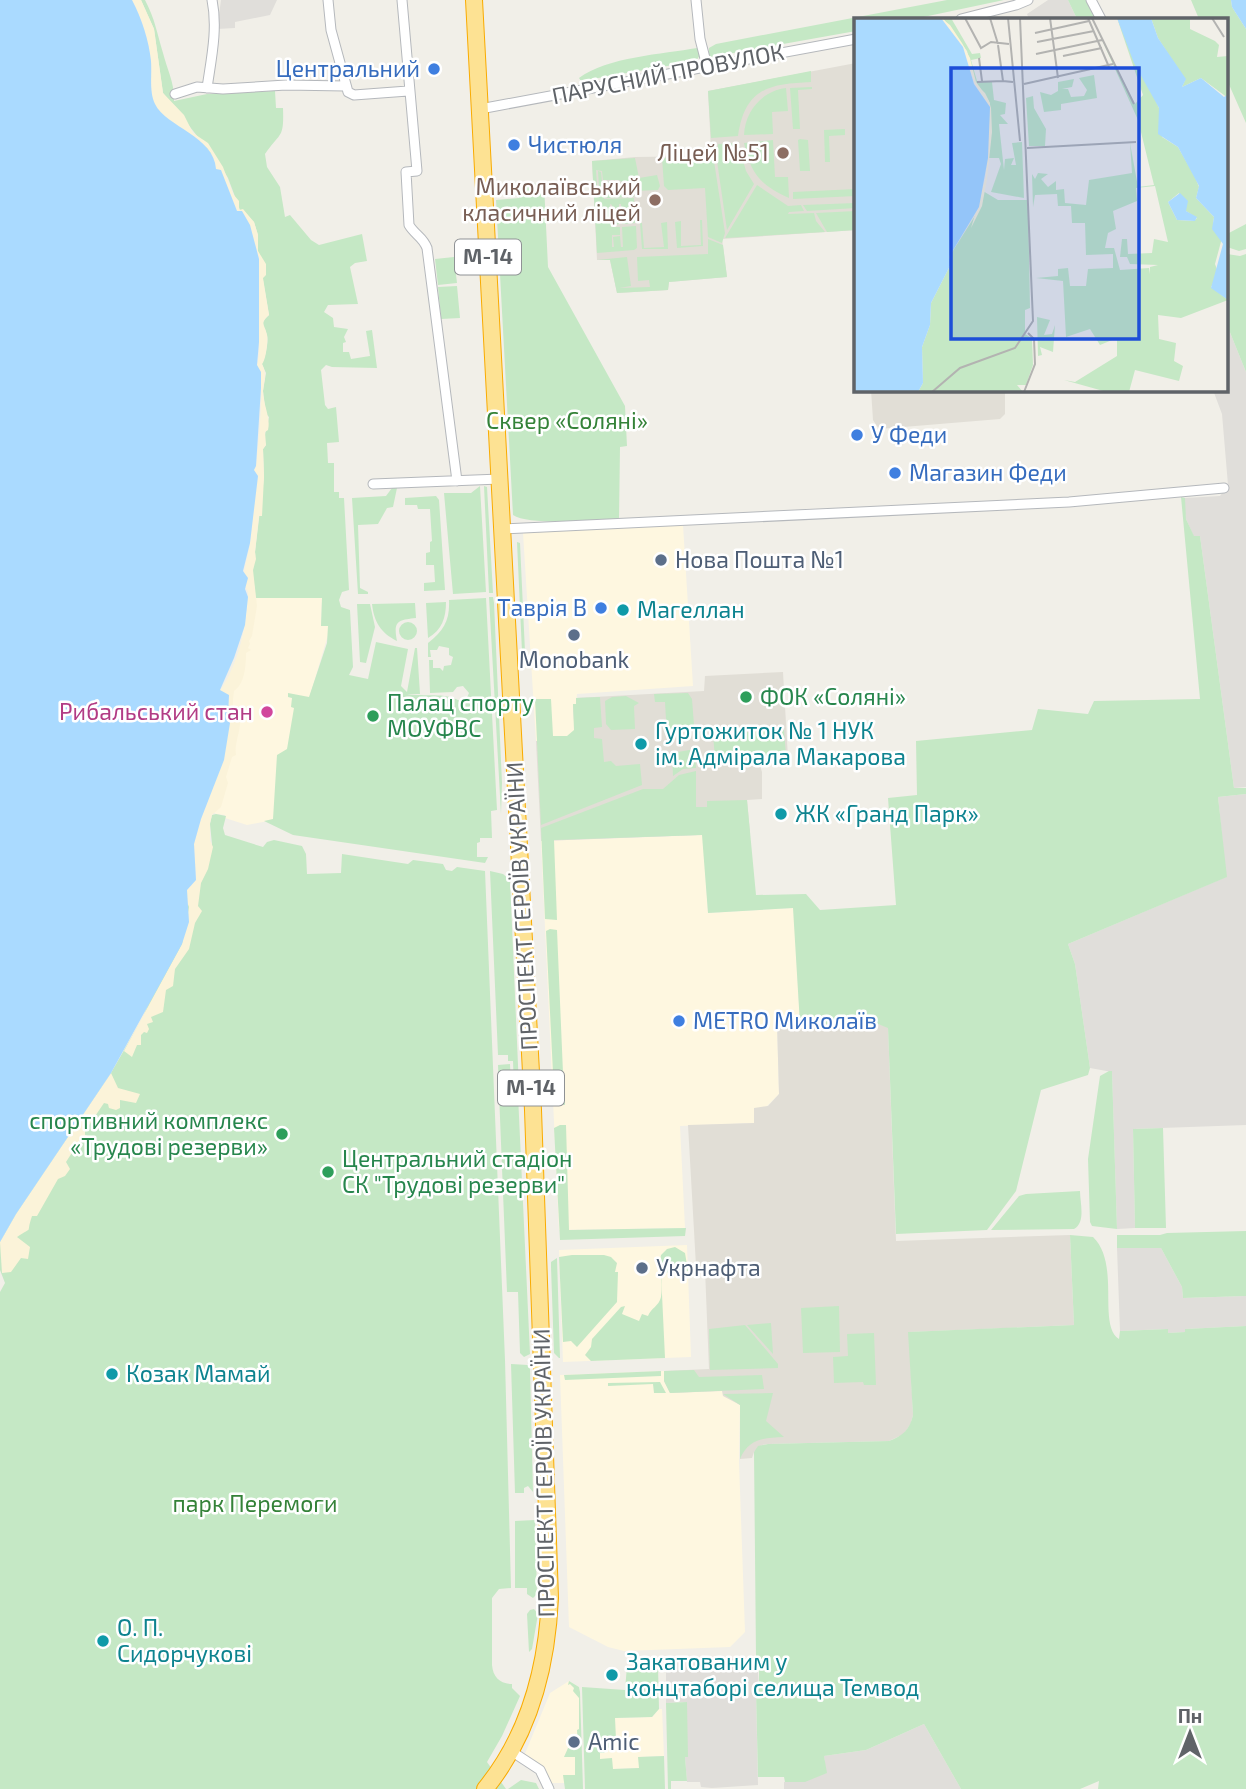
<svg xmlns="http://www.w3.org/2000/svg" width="1246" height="1789" viewBox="0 0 1246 1789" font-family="'Exo 2',sans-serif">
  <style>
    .commercial { fill: #fef7e0 }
    .industrial { fill: #e0deda }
    .education { fill: #e1ded6 }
    .green { fill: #c5e8c5 }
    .sand { fill: #fbf3d9 }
    .water { fill: #aadaff }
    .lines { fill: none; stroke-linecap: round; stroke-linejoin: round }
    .street-casing { stroke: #b5b8bc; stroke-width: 11 }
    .highway-casing { stroke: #f9ab00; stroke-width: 18 }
    .street { stroke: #fff; stroke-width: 9 }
    .highway { stroke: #fde293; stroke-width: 16 }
    .shop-dot { fill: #3f7fe0; stroke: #fff; stroke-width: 2.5 }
    .education-dot { fill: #8d6e63; stroke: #fff; stroke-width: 2.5 }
    .service-dot { fill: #5c6f8a; stroke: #fff; stroke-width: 2.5 }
    .culture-dot { fill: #0f9aa8; stroke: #fff; stroke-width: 2.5 }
    .leisure-dot { fill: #2e9e5b; stroke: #fff; stroke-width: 2.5 }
    .hotel-dot { fill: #d1479c; stroke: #fff; stroke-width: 2.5 }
    .labels { text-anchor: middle; stroke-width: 5; stroke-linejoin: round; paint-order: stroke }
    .shield { fill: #fff; stroke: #8f9295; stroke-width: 2 }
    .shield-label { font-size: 21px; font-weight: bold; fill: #5f6368 }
    .shop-label { font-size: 23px; fill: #366cbe; stroke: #fff; text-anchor: start }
    .street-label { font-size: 23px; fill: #5f6368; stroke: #fff }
    .education-label { font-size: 23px; fill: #785e54; stroke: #fff; text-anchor: end }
    .park-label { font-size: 23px; fill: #348238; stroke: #fff }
    .service-label { font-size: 23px; fill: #4e5e75; stroke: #fff; text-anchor: start }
    .culture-label { font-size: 23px; fill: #0d838f; stroke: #fff; text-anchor: start }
    .leisure-label { font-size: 23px; fill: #27864d; stroke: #fff; text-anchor: start }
    .hotel-label { font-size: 23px; fill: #b23c85; stroke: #fff; text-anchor: end }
    .inset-road { fill: none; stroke: #b3b3b1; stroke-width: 2 }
    .view { fill: #1d4ed8; fill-opacity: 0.15; stroke: #1d4ed8; stroke-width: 3.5 }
    .inset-edge { fill: none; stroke: #5f6368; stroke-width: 3.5 }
  </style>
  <rect width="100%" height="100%" fill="#f1efe8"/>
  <path class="commercial" d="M683 525 693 686 577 694 576 704 573 705 575 739 536 741 523 533Z
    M248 597 322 598 321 625 328 626V635L273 820 247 825 225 818V815L216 814 207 807 228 716 229 700 245 625Z
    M703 835 708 913 793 908 794 911 800 1024 777 1025 779 1094 766 1107 754 1123 680 1126 685 1228 559 1230 541 841Z
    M687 1245 691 1357 563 1362 559 1250Z
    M664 1371V1381L723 1391 740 1405 739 1462 745 1632 730 1647 624 1651 608 1647 569 1627 560 1375Z
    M569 1681 579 1687 580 1692 582 1783H550L524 1756 550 1693Z
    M659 1709H662L664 1756 639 1757V1768L613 1769 600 1759V1753L615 1718 652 1717Z"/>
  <path class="industrial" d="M221 0H277L270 15 235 22V28L217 29Z
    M1048 0H1068L1077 19H1029L1027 14Z
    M1227 325 1246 372V787L1234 788 1200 536 1194 537 1186 519 1184 508 1185 498 1220 496 1228 485 1222 414 1213 390H1227Z
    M1246 794V1125L1133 1129 1135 1228 1117 1229 1112 1072 1090 1068 1075 964 1068 944 1226 877 1218 797Z
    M1117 1248H1161L1182 1287 1183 1298 1246 1296V1326L1185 1329V1332L1168 1333 1167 1329 1120 1331Z
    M757 1658 759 1688 756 1692 758 1785 712 1788 701 1787 700 1782H687L685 1757H687V1702L666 1703V1660Z
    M924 1724 961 1789H784V1782L798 1781 826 1773 824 1756 866 1750Z"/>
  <path class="education" d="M856 63V230L722 239 727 277 669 282 668 290 617 293 610 260H597L592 161 635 157 709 156 711 150 708 91Z
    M871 390H1005V414L1000 419 879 429 873 420Z
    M783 672 788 758 758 759 762 772V799L747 800 750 833 541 841 536 741 575 739 573 704H576V698L704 691 705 676Z
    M777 1024H878L888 1027 896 1241 1070 1235 1074 1325 909 1332 913 1415 911 1423 904 1434 889 1441 768 1444 762 1445 754 1452 752 1458 740 1459V1405L723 1396 722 1391 670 1393 664 1381V1371L709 1369 705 1269H698L696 1266 688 1125 754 1123V1108L768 1106 779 1094Z"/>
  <path class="green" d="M141 0H145C155 19 157 33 163 53 167 69 175 84 174 101L207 94 275 91 276 108H283C284 139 281 131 265 154L267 167 280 187 285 217 290 215 311 240 319 245 362 234 367 261 355 263 350 267 358 304 328 305 324 312 333 318 334 327 348 329 344 337 346 342 343 343V352H349L351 359 370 356 366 331 372 330 377 368 332 367 326 365 321 370 325 405 328 409 336 407 339 442 327 443 328 463H334V492H339V498H344L349 590 342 592 339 600 341 607 350 610 353 667 349 675 368 679 376 642 408 649 401 686 407 692 415 648H417L420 694H407C425 697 444 692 460 701L466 700 469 693 463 686 457 687 453 692 430 693 429 660H433V668H440L443 671 444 666 451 665 453 657 449 655V648L439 646 437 650H430L431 657H428V643C444 631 450 620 449 600L486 598 497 810 491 811 492 838H480V842L477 843V857H488L485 863 293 835 264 821 273 819 277 755 287 749 294 708 291 707 292 698 288 697V693L309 697 327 643 328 626H321L322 598H255C256 588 252 580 253 571 253 563 256 560 255 552L264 477 263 449 266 445 264 439 269 417 266 414 263 391 266 373 262 364C265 357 269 342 267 335 264 324 259 324 269 315L258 251V235L254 222 240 210 228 178 221 166 163 93 154 29Z
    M947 0H1004L914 19H856V31L711 57 709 56V48L716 44Z
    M1068 0H1088L1097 19H1077Z
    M1191 0H1231L1232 7 1246 29V123L1227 80V19H1199Z
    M697 48 700 55 696 61 581 81 579 78C607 57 663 54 697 48Z
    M811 71V82C769 84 745 88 738 136L711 138 708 91Z
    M812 87V89L798 90 800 129H793L790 88Z
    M786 88 788 111 772 112 773 134 744 135C745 111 762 91 786 88Z
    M845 129V135L829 136 830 162H825L824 130Z
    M800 139 808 140 810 171H800L798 140Z
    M773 140 775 177H788L789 198C760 185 751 174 744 143Z
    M738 143 746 171 754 184 727 230 717 161 718 144Z
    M711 144H714V161L725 233 722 243 708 237 705 188 668 190 664 186 662 158 709 156Z
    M635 158 639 178 657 175 660 186 658 190 636 191 619 180H603L602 171 596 170 598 200 599 189H603L604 199 634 198 635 223 622 224 621 204H619V224L613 225 612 205 610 204 611 227H620V235H612V247H614L613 237 620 236 621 247H623L622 227 636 226 637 248 634 250 597 253 592 161Z
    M598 171 601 172 602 182C617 181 622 183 634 192V197L605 198 604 188H599Z
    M526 183 544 184 548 267 625 406 627 446 620 447 619 519C597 520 529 526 513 515L496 200 519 198V186Z
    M757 185 788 206 801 205 804 211 789 212 788 214 814 213 816 221 825 232 725 238Z
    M856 189V196L793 199V192Z
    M856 203V208L807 211 803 205Z
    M856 211V230L827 232 816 213Z
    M700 220H702L703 246 677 248 675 222 681 221V246L701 245Z
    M667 222 668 249H642L640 223H642L644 248 664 247 661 223Z
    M1246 224V249L1239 251 1227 247V234Z
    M708 239 723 245 727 277 669 282 668 290 617 293 610 260H597L627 257 631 286 619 288 650 287 649 280 638 281 637 257 708 254Z
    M1227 254 1240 256 1246 254V372L1227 325Z
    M454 257 457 283 438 285 435 259Z
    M457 286 460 318 441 319 438 287Z
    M480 486 486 592 453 594 444 493H471Z
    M484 486 487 487 493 593H489Z
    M392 488H397L393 507 387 508 378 524 358 525 360 588 368 592V594H358L352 498 386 496Z
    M436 496 439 500 445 590 424 591V583L435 582 434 565H426V553L430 552V542L432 541 430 509H418L417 505H405V498Z
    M1181 497 1185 498 1186 519 1194 536H1200L1234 788H1246V794L1218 797 1227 877 1068 944 1075 964 1090 1068 1088 1075 1041 1090 1016 1191 987 1230 896 1234 888 1028 878 1024H800L793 908 708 913 702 835 554 840 557 920 545 919 541 828 643 789H663L679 775 696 771V807H707V801L747 800 756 895 806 894 820 910 896 905 888 798 917 795 916 741 1032 730 1038 709 1088 714 1094 701 1200 699Z
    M517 542 520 543 525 652H522Z
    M489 597H493L494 603 502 783 501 814Z
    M446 602C446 618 442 630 428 638L426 603Z
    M415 603 416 618C398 620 393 621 397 641 381 633 374 622 372 604Z
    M357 604H370L375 627 366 663 360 662Z
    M399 631a9 9 0 1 1 18 0a9 9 0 1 1-18 0Z
    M688 693 692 699 694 725 675 726V735L667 736 665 702H655L654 694Z
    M626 696 639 703 634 706 635 729 611 730 606 724 605 701 612 697Z
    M600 697 602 727 594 728V738L602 739 604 762 611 761 616 766 640 764 642 785 541 825 535 699H551L553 736H567L574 730 573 704H576V698Z
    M784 730 786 755 715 759 713 734Z
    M695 749 696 768 683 769 673 776 672 753Z
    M216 814 226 816 223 828 225 835 263 847 267 842 274 840 302 846 306 854 307 874 341 873 342 854 408 864 413 860 443 864 446 870 452 871 457 867 485 871 505 1360 511 1588 499 1589 492 1598V1665C493 1677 500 1684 512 1684V1688L520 1696 502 1736 487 1762 506 1789H0V1292L5 1283 0 1270V1242L16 1214 111 1073 143 1017 212 844 210 824 212 815Z
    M490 871 503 874 510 880 519 1088H514L513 1061H508V1055H498Z
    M550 929 557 930 563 1073H553L546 931Z
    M510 1064 511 1090H499L498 1065Z
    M1109 1071H1112L1117 1229 1092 1226 1090 1222 1088 1159 1100 1076Z
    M553 1077H563L565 1105 554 1103Z
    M511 1093 512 1095H518L530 1354 524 1357 520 1353 518 1292H507L499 1093Z
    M560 1125H566L569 1230 686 1228 685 1236 560 1240 554 1128Z
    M1163 1128 1166 1228H1135L1133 1129Z
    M1080 1191C1080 1203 1086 1222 1074 1229L991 1230 1019 1196 1026 1194Z
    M1246 1231V1296L1183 1298 1182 1287 1161 1248H1117V1235H1160L1167 1233Z
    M1070 1235 1093 1237C1121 1264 1097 1325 1119 1339L1120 1331 1168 1329V1333L1185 1332V1329L1246 1326V1789H1098L1099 1781 1080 1789H961L924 1724 866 1750 824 1756 827 1773 805 1782H785L784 1777H758L756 1691 759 1688V1666L756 1657 754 1452 758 1446 768 1444 889 1441C903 1436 910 1429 913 1415L908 1332 1074 1325Z
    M675 1247 685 1253 688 1271 661 1273 665 1358 591 1361 585 1355 591 1347 592 1339 621 1307 625 1306 622 1314 639 1321 642 1314 648 1316C651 1308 659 1306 661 1297 663 1283 658 1269 661 1255L667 1249Z
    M572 1255H604L611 1257 617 1263 615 1272H618L617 1302 577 1347 571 1341 563 1342 559 1257Z
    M557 1258 560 1358H559L554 1353 551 1267V1262Z
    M839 1306 840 1352 803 1353 801 1308Z
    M771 1323 773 1354 747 1325Z
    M745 1325 778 1364V1368L710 1370 709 1329Z
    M874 1333 876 1385H864L863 1382 834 1383 833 1357 848 1356 847 1334Z
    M511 1364 528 1365 530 1368 533 1492 528 1486 524 1488V1493H515Z
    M694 1370 699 1377 762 1375 764 1389 670 1393 664 1381V1371Z
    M661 1371V1376L565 1380 564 1375Z
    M660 1382 666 1393H654L653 1384 608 1386V1383Z
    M773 1393 766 1421 784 1437C764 1438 749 1438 740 1459V1405L723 1394Z
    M535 1520 537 1594 533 1598 527 1594V1588H515V1521Z
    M534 1609 538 1614 532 1649 529 1652 527 1614 530 1610Z
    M627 1666H658L659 1709 652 1717 615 1718 616 1739 604 1753H600V1759L612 1758 613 1769 639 1768 638 1757 664 1756 665 1789H585L582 1687 625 1690Z
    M569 1681 579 1687 580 1692 583 1789H565L563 1775H575V1757H564L568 1748 578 1749 577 1730 579 1729V1698L573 1691 574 1688 570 1684 568 1685Z
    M687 1702 688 1757H685L687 1781H671V1789H668L666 1703Z
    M521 1780 536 1783 539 1789H508Z"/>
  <path class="sand" d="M132 0H141L154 29 163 93 184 115 193 133 208 143 223 167 233 194 239 201V210L243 209 254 222 258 235V251L266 264V275L263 278 269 315C259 324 265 324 267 335 268 341 266 360 262 364 267 374 264 381 263 391 263 405 271 417 268 430L265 432 266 445 263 449 264 477 262 516H259L255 552 256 559 253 570 257 606 252 636 249 641 250 644 248 648 251 650 246 653C246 665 245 684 234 691 232 708 232 708 240 722 240 734 234 744 236 755L232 757 226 777 228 783 221 807 212 815 210 823V840L213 847 208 869 201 883 198 906 202 911 195 923 189 949 175 969 173 986 166 990 163 1012 151 1017 153 1022 147 1024 149 1029 147 1033 144 1032 141 1035V1045H137L132 1057 124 1051 182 944 189 907 186 899 187 890 196 880 194 844 201 819 224 759 229 696 220 691C238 664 248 625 248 592 239 576 248 560 250 543 253 521 254 498 258 476L253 470 256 466C258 446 266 379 257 366L259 354V259L250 225 242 212H238C230 197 228 181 216 169 215 137 166 127 155 105 149 92 152 75 151 62 149 41 142 19 132 0Z
    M111 1073 118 1088 140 1094 136 1103 120 1100V1108L116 1110 109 1108 108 1104 104 1103 85 1131V1135L91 1137 89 1140 86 1141 82 1137 66 1162 70 1169 65 1176 58 1179 37 1216H32C25 1236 35 1225 17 1237L30 1247 28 1259 21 1258 11 1272 2 1273 0 1242 16 1214Z"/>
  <path class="water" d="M0 0H132C142 19 149 41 151 61 152 75 149 92 155 104 166 127 214 136 216 169L221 170 237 211H242L250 225 259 259V342L257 365 261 372V388L256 466 254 470 258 476 250 543 243 571 248 578 245 589 248 597 245 625 234 658 220 690 229 695 228 716 230 723 224 760 201 819 194 844 196 880 187 890 189 922 182 944 111 1073 16 1214 0 1242Z
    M1231 0H1246V29L1232 7Z"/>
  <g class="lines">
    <g class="street-casing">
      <path id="street" d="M328 0 331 30 348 92 354 95 408 91
        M402 0 417 171 406 172 409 225C415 235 423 237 427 248L457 481
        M696 0 700 39 707 66
        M1091 0 1101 19
        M961 19 1016 5 1028 0
        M207 88C211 60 218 29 212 0
        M175 94 197 87 223 89 286 85 345 86
        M480 109 856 39
        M373 484 500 479
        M502 529 1069 502 1224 488
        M511 1751 540 1770 549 1789"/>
    </g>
    <g class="highway-casing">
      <path id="highway" d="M474 0 533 1110 550 1598C547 1666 529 1735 485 1789"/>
    </g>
    <use href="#street" class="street"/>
    <use href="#highway" class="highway"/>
  </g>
  <g class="shop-dot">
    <circle cx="434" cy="69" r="7"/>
    <circle cx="514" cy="145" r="7"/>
    <circle cx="857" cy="435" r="7"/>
    <circle cx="895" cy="473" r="7"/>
    <circle cx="601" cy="608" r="7"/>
    <circle cx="679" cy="1021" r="7"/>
  </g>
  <g class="education-dot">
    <circle cx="783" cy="153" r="7"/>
    <circle cx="655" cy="200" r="7"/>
  </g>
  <g class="service-dot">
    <circle cx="661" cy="560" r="7"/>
    <circle cx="574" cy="635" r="7"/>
    <circle cx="642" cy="1268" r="7"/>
    <circle cx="574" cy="1742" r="7"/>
  </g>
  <g class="culture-dot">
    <circle cx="623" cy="610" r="7"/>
    <circle cx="641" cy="744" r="7"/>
    <circle cx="781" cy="814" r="7"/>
    <circle cx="112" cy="1374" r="7"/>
    <circle cx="103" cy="1641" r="7"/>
    <circle cx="612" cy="1675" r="7"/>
  </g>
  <g class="leisure-dot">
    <circle cx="746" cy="697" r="7"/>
    <circle cx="373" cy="716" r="7"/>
    <circle cx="282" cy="1134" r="7"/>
    <circle cx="328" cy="1172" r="7"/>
  </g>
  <circle class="hotel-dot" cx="267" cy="712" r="7"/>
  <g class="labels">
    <g class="shield">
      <rect x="455" y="239.5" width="66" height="35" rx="5"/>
      <rect x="498" y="1070.5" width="66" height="35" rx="5"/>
    </g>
    <g class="shield-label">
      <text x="488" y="264">М-14</text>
      <text x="531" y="1095">М-14</text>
    </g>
    <g class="shop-label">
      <text x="420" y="77" text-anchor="end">Центральний</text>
      <text x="528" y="153">Чистюля</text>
      <text x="871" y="443">У Феди</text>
      <text x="909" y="481">Магазин Феди</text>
      <text x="587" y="616" text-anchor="end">Таврія В</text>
      <text x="693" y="1029">METRO Миколаїв</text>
    </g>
    <g class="street-label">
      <text transform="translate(668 74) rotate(-11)" y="8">ПАРУСНИЙ ПРОВУЛОК</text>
      <text transform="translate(522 906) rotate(-93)" y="8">ПРОСПЕКТ ГЕРОЇВ УКРАЇНИ</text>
      <text transform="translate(544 1473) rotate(-91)" y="8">ПРОСПЕКТ ГЕРОЇВ УКРАЇНИ</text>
    </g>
    <g class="education-label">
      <text x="769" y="161">Ліцей №51</text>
      <text x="641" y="195">Миколаївський<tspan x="641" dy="26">класичний ліцей</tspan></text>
    </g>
    <g class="park-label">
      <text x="567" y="429">Сквер «Соляні»</text>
      <text x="255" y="1512">парк Перемоги</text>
    </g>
    <g class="service-label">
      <text x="675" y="568">Нова Пошта №1</text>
      <text x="574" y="668" text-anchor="middle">Monobank</text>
      <text x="656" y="1276">Укрнафта</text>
      <text x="588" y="1750">Amic</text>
    </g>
    <g class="culture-label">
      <text x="637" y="618">Магеллан</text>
      <text x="655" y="739">Гуртожиток № 1 НУК<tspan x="655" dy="26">ім. Адмірала Макарова</tspan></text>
      <text x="795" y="822">ЖК «Гранд Парк»</text>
      <text x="126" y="1382">Козак Мамай</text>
      <text x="117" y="1636">О. П.<tspan x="117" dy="26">Сидорчукові</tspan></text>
      <text x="626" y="1670">Закатованим у<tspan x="626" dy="26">концтаборі селища Темвод</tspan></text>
    </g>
    <g class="leisure-label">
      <text x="760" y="705">ФОК «Соляні»</text>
      <text x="387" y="711">Палац спорту<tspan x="387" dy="26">МОУФВС</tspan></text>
      <text x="268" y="1129" text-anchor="end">спортивний комплекс<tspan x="268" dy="26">«Трудові резерви»</tspan></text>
      <text x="342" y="1167">Центральний стадіон<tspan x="342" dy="26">СК "Трудові резерви"</tspan></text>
    </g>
    <g class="hotel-label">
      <text x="253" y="720">Рибальський стан</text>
    </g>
  </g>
  <g transform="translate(854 18)">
    <rect width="374" height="374" fill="#f1efe8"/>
    <path d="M89 0H97L118 36 126 35 127 40 117 42 123 63 138 64 140 82 152 85 151 96 146 97 154 106H145L150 152 151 141 160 140 157 147H162L158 125 168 124 170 180 137 174 147 146 145 140H135L136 85 121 64 113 33ZM238 0 281 86 289 77 263 0 305 90 308 119 324 129 341 159 345 169 342 180 360 199 359 206 368 220 361 246 365 257 357 269 374 282 327 300 304 297 305 321 322 325 320 343 329 348 325 363 281 352 275 374H253L210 362 221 364 263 338V320L246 327 236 311 212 319 209 263 182 260 204 258V251L214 250 216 268H232L234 251 259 250V236L232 237 231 205H218L217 188H204L203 176 181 177 179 189 178 156 181 161 184 155 194 156 187 161 194 169 202 163V172L210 171 211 185 232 187 235 162 278 155 276 125 284 169 300 167 284 102ZM301 168 314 224 300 221 298 235 274 236 273 221H268L266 239H273L276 246 304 247 296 249V256L295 250 266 252 260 230H251L254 215 262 211 259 193 283 183 282 170ZM325 175 332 193 343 200 340 203 323 202 314 184ZM297 0H336V11L361 23 365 27 363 39 374 38V80L347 60 328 69 331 62 304 20ZM240 57 243 80 207 86V92L190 94 186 74 197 77 204 73V64L220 61 218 69 208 71H214L217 79 230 78 233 72 225 60ZM179 78 180 90 192 111 191 128H175L172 80ZM129 173 144 182H174L176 290 171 292V316L178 320 179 347 172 367H163L169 374H64L69 365 68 329 76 307 77 285 98 244 95 239 124 193ZM183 299 196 302 190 317 198 316 201 307 199 334 186 329 188 337 184 338Z" fill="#c5e8c5" fill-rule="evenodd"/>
    <path d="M87 0 96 7 108 25 116 40 122 64 128 72 131 75 135 83 137 90 138 114 133 161 128 188 117 210 132 159 136 89 121 66 109 29Z" fill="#fbf3d9"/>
    <path d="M0 0H87L109 29 120 66 136 89 134 140 125 189 95 239 98 244 77 285 76 307 68 329 69 365 64 374H0ZM263 0H297L304 20 332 61 328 69 347 60 370 79 373 77 374 282 357 270 369 226 358 211 360 199 342 180 345 168 324 129 304 116 305 90 280 45ZM326 175 334 183 332 193 343 199 341 203 323 202 314 184Z" fill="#aadaff"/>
    <path class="inset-road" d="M111 0 127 30 137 24 155 26M136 0 144 26M154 0 166 123M196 0 204 60M234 0 255 49M238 0 280 86M358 0 370 19M181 15 235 3M183 24 240 13M144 27 149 63 159 64M182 36 248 22M209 38 248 30M125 40 128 63M123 64 149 63M170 66 259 46M173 130 282 124M78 374 106 350 161 330 179 303 166 0M170 374 181 346 180 321 174 315"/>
    <path class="view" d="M97 50H285V321H97Z"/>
    <rect width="374" height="374" class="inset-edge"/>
  </g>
  <g transform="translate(1190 1733)" stroke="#ffffff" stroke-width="5" paint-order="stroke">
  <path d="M0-5L12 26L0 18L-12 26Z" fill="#5f6368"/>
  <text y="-10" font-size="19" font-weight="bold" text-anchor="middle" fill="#5f6368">Пн</text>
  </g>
</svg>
